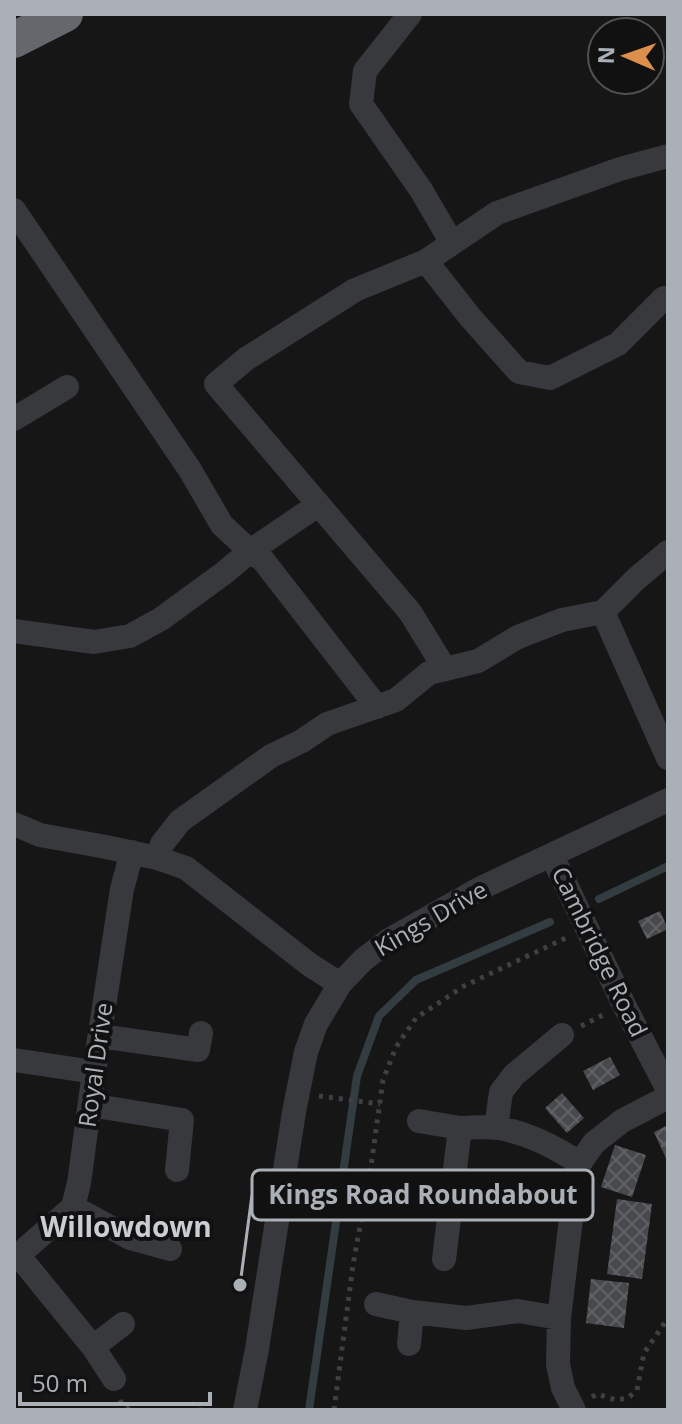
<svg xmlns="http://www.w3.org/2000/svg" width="682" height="1424" viewBox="0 0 682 1424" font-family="'Open Sans',sans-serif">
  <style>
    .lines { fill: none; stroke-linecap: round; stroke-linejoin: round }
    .stream { stroke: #333d41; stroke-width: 8 }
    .building { fill: url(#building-cross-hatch) }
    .path { stroke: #3e4043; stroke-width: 5; stroke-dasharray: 4 6; stroke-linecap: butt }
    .minor { stroke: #37393c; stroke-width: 24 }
    .highway { stroke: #64686c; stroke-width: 36 }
    .labels { text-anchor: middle; stroke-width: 8; stroke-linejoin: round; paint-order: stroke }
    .street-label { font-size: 24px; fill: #aab0b6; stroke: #111112 }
    .quarter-label { font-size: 28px; font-weight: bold; fill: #caced2; stroke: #111112 }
    .leader { fill: none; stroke: #aab0b6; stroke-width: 3 }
    .callout-dot { fill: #aab0b6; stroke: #111112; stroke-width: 3 }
    .callout { fill: #111112; stroke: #aab0b6; stroke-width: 3 }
    .callout-label { font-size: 26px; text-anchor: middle; font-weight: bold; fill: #aab0b6 }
  </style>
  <defs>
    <pattern id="building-cross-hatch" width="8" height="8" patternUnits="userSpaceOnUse" patternTransform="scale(2)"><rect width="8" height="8" fill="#48494c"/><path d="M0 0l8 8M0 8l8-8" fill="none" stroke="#606164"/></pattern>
  </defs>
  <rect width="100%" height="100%" fill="#161617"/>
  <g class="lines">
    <path class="stream" d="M599 899 668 866
      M309 1410 357 1076 379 1016 416 980 550 922"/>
  </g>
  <path class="building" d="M660 911 668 929 647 939 638 921Z
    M610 1057 620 1075 593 1090 583 1071Z
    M562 1093 584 1118 567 1133 545 1108Z
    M668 1125V1163L654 1132Z
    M615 1145 646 1155 632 1197 601 1187Z
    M617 1199 652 1204 642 1279 607 1274Z
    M591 1279 629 1283 624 1328 586 1323Z"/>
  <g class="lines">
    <path class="path" d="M581 1026 605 1014
      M319 1096 380 1104
      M592 1397 597 1394 616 1400 628 1398 637 1390 644 1353 668 1318
      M120 1400 122 1405 130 1410
      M199 1410H206
      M334 1410 353 1265 371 1166 383 1080 396 1047 416 1018 464 986 568 937"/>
    <path class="minor" d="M410 14 365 71 361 104 421 190 452 243
      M14 210 190 470 222 525 250 551 263 560 377 707
      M426 261 470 317 519 372 550 378 618 344 664 298
      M14 419 67 387
      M603 612 668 758
      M14 631 94 642 130 636 161 619 224 573 250 551 318 505
      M445 669 410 612 216 384 246 359 355 290 426 261 497 213 620 169 668 156
      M14 824 40 835 106 847 157 858 186 868 310 965 340 984
      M552 856 624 1005 668 1090
      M157 858 162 844 180 821 271 756 302 741 327 724 396 700 429 673 478 661 518 637 562 620 603 612 636 579 668 552
      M100 1036 198 1050 201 1033
      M14 1060 94 1072
      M90 1105 182 1120 177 1170
      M419 1121 460 1128
      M496 1128 501 1092 514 1075 562 1035
      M73 1207 130 1238 170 1249
      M19 1256 93 1347 114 1379
      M14 1259 73 1207 79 1183 94 1072 122 889 132 852
      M444 1259 460 1128C472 1128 486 1126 498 1128 529 1133 554 1147 580 1163
      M376 1304 412 1312 466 1318 518 1311 559 1318
      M409 1344 412 1312
      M93 1347 123 1324
      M245 1410 257 1349 294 1112 306 1052 316 1024 340 984 363 960 389 940 481 888 668 800
      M574 1410 563 1388 558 1364 559 1318 575 1186 580 1163 594 1143 622 1121 668 1097"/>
    <path class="highway" d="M14 40 65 14"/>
  </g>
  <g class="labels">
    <g class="street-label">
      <text transform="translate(431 919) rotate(-30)" y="8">Kings Drive</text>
      <text transform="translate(599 952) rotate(64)" y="8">Cambridge Road</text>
      <text transform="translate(96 1065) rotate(-82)" y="8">Royal Drive</text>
    </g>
    <g class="quarter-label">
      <text x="126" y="1237">Willowdown</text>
    </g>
  </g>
  <path class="leader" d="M240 1285L252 1195"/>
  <circle class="callout-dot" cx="240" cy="1285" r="8"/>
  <rect class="callout" x="252" y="1170" width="341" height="50" rx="8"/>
  <g class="callout-label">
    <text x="423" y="1204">Kings Road Roundabout</text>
  </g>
  <rect width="682" height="1424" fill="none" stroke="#aab0b6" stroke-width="32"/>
  <g transform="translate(626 56) rotate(272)"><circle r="38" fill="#111112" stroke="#4e5154" stroke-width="2"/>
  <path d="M0-6L14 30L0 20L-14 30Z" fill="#db8f4b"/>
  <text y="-12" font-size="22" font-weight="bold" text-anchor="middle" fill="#aab0b6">N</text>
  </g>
  <path d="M20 1392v12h190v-12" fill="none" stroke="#aab0b6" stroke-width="4"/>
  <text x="32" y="1392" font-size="24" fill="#aab0b6" stroke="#111112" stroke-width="6" paint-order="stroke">50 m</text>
</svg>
